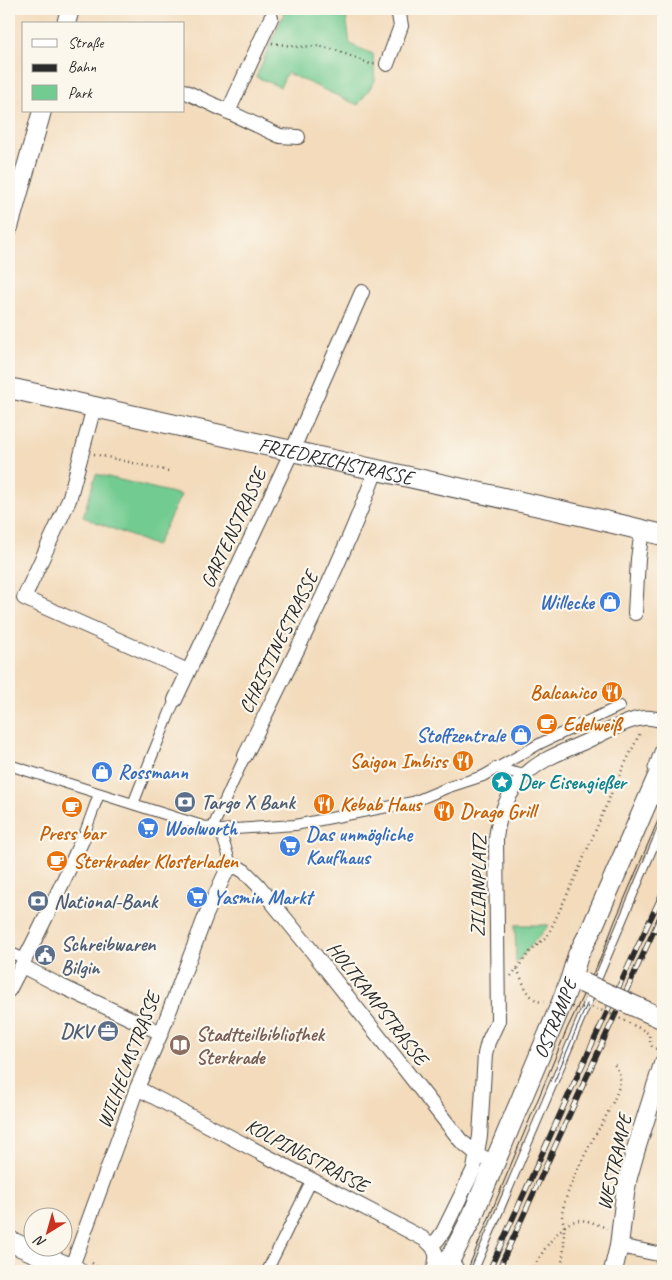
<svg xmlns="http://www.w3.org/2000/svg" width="672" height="1280" viewBox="0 0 672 1280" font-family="Caveat,sans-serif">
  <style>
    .green { fill: #72cb91; stroke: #4e7b5e }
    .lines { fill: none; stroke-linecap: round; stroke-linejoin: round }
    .service-casing { stroke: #494541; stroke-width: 9 }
    .pedestrian-casing { stroke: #494541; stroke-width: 12 }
    .minor-casing { stroke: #494541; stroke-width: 16 }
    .tertiary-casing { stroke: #494541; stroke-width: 20 }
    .secondary-casing { stroke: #494541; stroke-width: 22 }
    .path { stroke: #494541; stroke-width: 2.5; stroke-dasharray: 1 4; stroke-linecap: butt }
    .service { stroke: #fff; stroke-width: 7 }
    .pedestrian { stroke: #fff; stroke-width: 10 }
    .minor { stroke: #fff; stroke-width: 14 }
    .tertiary { stroke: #fff; stroke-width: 18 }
    .secondary { stroke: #fff; stroke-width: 20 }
    .tram { stroke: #2b2b2b; stroke-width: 1 }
    .rail-casing { stroke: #2b2b2b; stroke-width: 5.5 }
    .rail { stroke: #fbf7ec; stroke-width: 4; stroke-dasharray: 11; stroke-linecap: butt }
    .secondary-bridge-casing { stroke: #494541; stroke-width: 22; stroke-linecap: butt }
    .path-bridge { stroke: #494541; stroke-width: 2.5; stroke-dasharray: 1 4; stroke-linecap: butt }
    .secondary-bridge { stroke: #fff; stroke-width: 20 }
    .labels { text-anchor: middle; stroke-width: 4.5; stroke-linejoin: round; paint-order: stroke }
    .street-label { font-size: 20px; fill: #2b2b2b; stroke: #fbf7ec }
    .shop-label { font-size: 20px; font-weight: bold; fill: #366cbe; stroke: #fbf7ec; text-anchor: start }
    .food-label { font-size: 20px; font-weight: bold; fill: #c56008; stroke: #fbf7ec; text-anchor: start }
    .culture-label { font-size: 20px; font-weight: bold; fill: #0d838f; stroke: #fbf7ec; text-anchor: start }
    .service-label { font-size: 20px; font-weight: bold; fill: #4e5e75; stroke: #fbf7ec; text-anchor: start }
    .education-label { font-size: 20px; font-weight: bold; fill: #785e54; stroke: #fbf7ec; text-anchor: start }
  </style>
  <rect width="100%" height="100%" fill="#fbf7ec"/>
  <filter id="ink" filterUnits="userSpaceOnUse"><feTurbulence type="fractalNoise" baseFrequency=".02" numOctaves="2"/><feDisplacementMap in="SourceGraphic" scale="10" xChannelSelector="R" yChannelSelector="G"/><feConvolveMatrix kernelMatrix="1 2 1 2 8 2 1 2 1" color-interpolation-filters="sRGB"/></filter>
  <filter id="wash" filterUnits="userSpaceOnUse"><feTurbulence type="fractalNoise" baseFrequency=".0096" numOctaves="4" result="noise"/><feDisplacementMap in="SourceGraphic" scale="20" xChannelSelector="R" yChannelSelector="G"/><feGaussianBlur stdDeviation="1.12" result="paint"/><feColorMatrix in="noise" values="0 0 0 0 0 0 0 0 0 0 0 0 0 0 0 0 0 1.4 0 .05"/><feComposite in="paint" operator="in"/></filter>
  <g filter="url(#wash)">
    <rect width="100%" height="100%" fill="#f3dbbc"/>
    <path class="green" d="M277 9H345L350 44 373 54 375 81 358 105 287 73 280 87 256 77 284 13Z
      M96 474 181 495 156 546 83 517Z
      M515 925H549L516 963Z"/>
  </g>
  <g filter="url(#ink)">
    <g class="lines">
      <g class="service-casing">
        <path id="service" d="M652 768 663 738
          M454 1258 460 1268 459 1271
          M474 1271 663 825"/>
      </g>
      <g class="pedestrian-casing">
        <path id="pedestrian" d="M9 765 212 829 220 830 295 825 413 802 449 787 483 776 541 743 620 706
          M495 768 525 775
          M133 804 152 756 175 700
          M212 829 245 756
          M220 830 232 867
          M83 838 99 794
          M9 952 25 959
          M267 1271 312 1180"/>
      </g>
      <g class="minor-casing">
        <path id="minor" d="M387 64 401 26 398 9
          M184 91 280 136 298 137
          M228 112 271 18
          M94 407 69 500 24 598 188 671
          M635 613 638 559 642 530
          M175 700 292 451 362 292
          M245 756C291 662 340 568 376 470
          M22 966 61 986 161 1033
          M9 990C35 940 60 890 83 838
          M137 1088 424 1239C437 1248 439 1257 433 1271
          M432 1245 438 1239 443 1232 474 1169 480 1136 485 1054 488 1042 498 1021 496 839C498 816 508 793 524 776 541 758 568 750 591 739 606 732 628 719 644 718 651 717 657 719 663 721
          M619 1246 663 1255
          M72 1271 71 1269 137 1088 161 1033 206 915 226 872 232 867H237L244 871 258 885 311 950 461 1141 477 1154 494 1163"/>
      </g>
      <g class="tertiary-casing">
        <path id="tertiary" d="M66 24 70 9
          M9 227 42 111
          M613 1271 619 1246 625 1194 628 1177 636 1149 663 1064"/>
      </g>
      <g class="secondary-casing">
        <g id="secondary">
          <path id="s1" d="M9 388 584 516 663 535"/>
          <path d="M9 1241 77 1271"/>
          <path id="s2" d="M444 1271 471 1219 562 1002 571 978 578 955 592 928 663 765"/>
        </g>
      </g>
      <path class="path" d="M272 43 298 47 318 46 336 50 370 64H376
        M94 454 168 471
        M517 969C523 981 528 1002 544 1002
        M511 976 529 953 548 935 575 878 618 778 641 731
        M650 1041 652 1047 659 1050
        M92 1263 102 1271
        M532 1271C541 1254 550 1239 564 1227 564 1223 562 1219 562 1215 564 1193 588 1147 600 1127 607 1114 618 1095 620 1081 621 1074 617 1068 613 1063
        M561 1271 564 1248V1227C579 1214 592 1223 607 1228"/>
      <use href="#service" class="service"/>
      <use href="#pedestrian" class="pedestrian"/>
      <use href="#minor" class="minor"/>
      <use href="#tertiary" class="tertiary"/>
      <use href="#secondary" class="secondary"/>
      <path class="tram" d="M554 1082 587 1004
        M467 1271 567 1029 601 957 615 921 663 809"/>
      <g class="rail-casing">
        <path id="rail" d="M489 1271 575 1081 663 892
          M498 1271 583 1085 663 911"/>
      </g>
      <use href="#rail" class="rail"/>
      <g class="secondary-bridge-casing">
        <path id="secondary-bridge" d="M583 983 661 1018"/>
      </g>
      <path class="path-bridge" d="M572 1007C580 1009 587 1006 595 1008 610 1013 629 1023 643 1030L649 1034 650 1041"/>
      <use href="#secondary-bridge" class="secondary-bridge"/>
    </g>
  </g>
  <defs>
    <g id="shop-disc" transform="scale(1.125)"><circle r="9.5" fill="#3f7fe0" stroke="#fbf7ec"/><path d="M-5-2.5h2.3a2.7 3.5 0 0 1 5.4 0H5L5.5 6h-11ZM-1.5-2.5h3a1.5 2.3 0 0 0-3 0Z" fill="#fff"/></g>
    <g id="restaurant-disc" transform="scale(1.125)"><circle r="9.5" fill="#e8710a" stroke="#fbf7ec"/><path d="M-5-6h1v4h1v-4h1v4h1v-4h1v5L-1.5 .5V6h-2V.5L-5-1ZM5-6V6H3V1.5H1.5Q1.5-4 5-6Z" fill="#fff"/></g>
    <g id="cafe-disc" transform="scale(1.125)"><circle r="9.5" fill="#e8710a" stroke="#fbf7ec"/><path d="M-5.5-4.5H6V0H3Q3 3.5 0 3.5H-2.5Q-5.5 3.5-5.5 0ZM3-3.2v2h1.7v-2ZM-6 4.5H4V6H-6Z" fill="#fff"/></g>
    <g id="sight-disc" transform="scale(1.125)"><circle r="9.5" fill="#0f9aa8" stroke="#fbf7ec"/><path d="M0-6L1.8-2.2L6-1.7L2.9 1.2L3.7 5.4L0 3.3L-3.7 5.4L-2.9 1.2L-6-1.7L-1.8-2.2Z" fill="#fff"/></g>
    <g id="bank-disc" transform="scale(1.125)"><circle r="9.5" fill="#5c6f8a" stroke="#fbf7ec"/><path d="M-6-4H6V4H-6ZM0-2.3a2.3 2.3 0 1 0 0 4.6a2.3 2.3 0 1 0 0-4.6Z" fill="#fff"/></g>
    <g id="supermarket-disc" transform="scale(1.125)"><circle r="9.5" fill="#3f7fe0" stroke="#fbf7ec"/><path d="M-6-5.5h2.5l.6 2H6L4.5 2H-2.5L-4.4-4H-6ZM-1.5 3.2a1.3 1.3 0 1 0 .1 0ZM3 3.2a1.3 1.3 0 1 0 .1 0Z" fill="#fff"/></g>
    <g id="civic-disc" transform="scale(1.125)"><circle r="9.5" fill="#5c6f8a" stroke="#fbf7ec"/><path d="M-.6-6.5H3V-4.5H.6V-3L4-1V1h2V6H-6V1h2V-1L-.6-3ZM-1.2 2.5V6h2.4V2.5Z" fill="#fff"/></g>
    <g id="office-disc" transform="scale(1.125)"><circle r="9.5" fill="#5c6f8a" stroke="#fbf7ec"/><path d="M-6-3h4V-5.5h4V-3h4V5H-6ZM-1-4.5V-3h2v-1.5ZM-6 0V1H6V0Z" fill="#fff"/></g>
    <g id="library-disc" transform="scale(1.125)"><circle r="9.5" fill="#8d6e63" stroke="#fbf7ec"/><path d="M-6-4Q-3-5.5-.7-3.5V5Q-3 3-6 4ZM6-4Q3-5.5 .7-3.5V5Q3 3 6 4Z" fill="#fff"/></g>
  </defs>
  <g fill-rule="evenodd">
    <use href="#shop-disc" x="610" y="602"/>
    <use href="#restaurant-disc" x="612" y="692"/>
    <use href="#cafe-disc" x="547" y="724"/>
    <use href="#shop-disc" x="521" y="735"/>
    <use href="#restaurant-disc" x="463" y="761"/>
    <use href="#shop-disc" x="102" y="772"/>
    <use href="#sight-disc" x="502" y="782"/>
    <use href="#bank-disc" x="185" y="802"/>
    <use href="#restaurant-disc" x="324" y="804"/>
    <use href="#cafe-disc" x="72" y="807"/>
    <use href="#restaurant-disc" x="444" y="811"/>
    <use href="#supermarket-disc" x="148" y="828"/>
    <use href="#supermarket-disc" x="290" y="846"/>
    <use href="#cafe-disc" x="57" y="861"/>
    <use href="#supermarket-disc" x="197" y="897"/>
    <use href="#bank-disc" x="38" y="901"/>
    <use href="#civic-disc" x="45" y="955"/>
    <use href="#office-disc" x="108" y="1031"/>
    <use href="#library-disc" x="180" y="1045"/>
  </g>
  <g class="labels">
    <g class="street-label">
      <text dy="7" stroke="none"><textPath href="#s1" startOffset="335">FRIEDRICHSTRASSE</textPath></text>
      <text transform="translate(233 528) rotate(-65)" y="7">GARTENSTRASSE</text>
      <text transform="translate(278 642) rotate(-64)" y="7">CHRISTINESTRASSE</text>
      <text transform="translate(478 886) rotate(-89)" y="7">ZILIANPLATZ</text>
      <text transform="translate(378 1003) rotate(52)" y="7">HOLTKAMPSTRASSE</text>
      <text dy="7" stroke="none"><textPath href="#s2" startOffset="276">OSTRAMPE</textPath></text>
      <text transform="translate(128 1060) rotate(-69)" y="7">WILHELMSTRASSE</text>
      <text transform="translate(307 1155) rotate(28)" y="7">KOLPINGSTRASSE</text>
      <text transform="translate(614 1162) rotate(-77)" y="7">WESTRAMPE</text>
    </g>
    <g class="shop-label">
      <text x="594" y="609" text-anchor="end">Willecke</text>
      <text x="505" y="742" text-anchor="end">Stoffzentrale</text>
      <text x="118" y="779">Rossmann</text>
      <text x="164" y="835">Woolworth</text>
      <text x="306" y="841">Das unmögliche<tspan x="306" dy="23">Kaufhaus</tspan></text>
      <text x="213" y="904">Yasmin Markt</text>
    </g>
    <g class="food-label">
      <text x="596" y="699" text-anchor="end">Balcanico</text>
      <text x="563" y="731">Edelweiß</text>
      <text x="447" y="768" text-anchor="end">Saigon Imbiss</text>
      <text x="340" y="811">Kebab Haus</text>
      <text x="460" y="818">Drago Grill</text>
      <text x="72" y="840" text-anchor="middle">Press bar</text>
      <text x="73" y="868">Sterkrader Klosterladen</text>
    </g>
    <g class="culture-label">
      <text x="518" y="789">Der Eisengießer</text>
    </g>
    <g class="service-label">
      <text x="201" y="809">Targo X Bank</text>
      <text x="54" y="908">National-Bank</text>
      <text x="61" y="951">Schreibwaren<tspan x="61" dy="23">Bilgin</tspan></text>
      <text x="92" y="1038" text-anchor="end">DKV</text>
    </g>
    <g class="education-label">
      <text x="196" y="1041">Stadtteilbibliothek<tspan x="196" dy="23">Sterkrade</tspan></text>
    </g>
  </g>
  <rect width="672" height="1280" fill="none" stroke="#fbf7ec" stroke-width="30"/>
  <rect x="22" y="22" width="162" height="90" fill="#fbf7ec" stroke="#a8a59f"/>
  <rect x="32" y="39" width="25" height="8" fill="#ffffff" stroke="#a8a59f"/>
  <text x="68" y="48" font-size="15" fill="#2b2b2b">Straße</text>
  <rect x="32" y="64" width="25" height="8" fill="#2b2b2b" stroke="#a8a59f"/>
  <text x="68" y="72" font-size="15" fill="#2b2b2b">Bahn</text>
  <rect x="32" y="85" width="25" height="15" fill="#72cb91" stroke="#a8a59f"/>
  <text x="68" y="98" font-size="15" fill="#2b2b2b">Park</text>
  <g transform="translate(48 1232) rotate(217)"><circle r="24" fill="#fbf7ec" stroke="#a8a59f"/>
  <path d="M0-4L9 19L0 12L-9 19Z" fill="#c8321e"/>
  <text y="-8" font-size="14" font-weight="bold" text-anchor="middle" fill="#2b2b2b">N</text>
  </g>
</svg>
